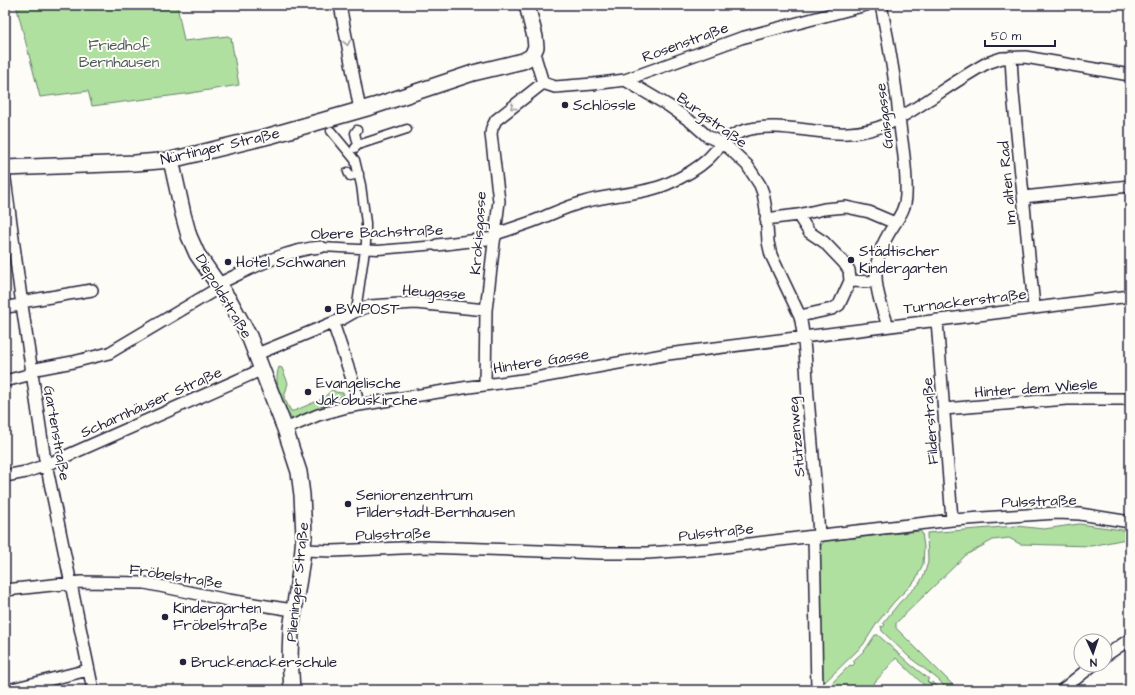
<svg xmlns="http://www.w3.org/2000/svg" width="1135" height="695" viewBox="0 0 1135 695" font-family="'Architects Daughter',sans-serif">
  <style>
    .green { fill: #b0e0a0; stroke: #69816e }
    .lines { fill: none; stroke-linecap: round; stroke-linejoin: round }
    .pedestrian-casing { stroke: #22223b; stroke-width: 11 }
    .minor-casing { stroke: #22223b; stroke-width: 14 }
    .secondary-casing { stroke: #22223b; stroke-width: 18 }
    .pedestrian { stroke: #fdfcf7; stroke-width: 8 }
    .minor { stroke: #fdfcf7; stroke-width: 11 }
    .secondary { stroke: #fdfcf7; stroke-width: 15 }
    .oneway { stroke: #9a9aa2 }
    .poi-dot { fill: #22223b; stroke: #fdfcf7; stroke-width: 1.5 }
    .labels { text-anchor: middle; stroke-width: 4; stroke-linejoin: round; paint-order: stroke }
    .street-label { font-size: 15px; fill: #22223b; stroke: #fdfcf7 }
    .park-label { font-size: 15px; fill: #4d5b59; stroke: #fdfcf7 }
    .poi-label { font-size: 15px; fill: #22223b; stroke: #fdfcf7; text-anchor: start }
  </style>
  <rect width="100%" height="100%" fill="#fdfcf7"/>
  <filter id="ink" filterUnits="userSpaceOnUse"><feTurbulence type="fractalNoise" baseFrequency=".025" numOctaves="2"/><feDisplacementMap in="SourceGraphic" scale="8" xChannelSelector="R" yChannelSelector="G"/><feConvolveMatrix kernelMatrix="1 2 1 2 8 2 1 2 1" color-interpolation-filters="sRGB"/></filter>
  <g filter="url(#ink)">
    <path class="green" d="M16 5H177L184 41 228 36 231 38 239 85 185 94 92 106 88 91 40 97Z
      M279 367 282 368 288 383 284 398 291 411H294L322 399 333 389 335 392 343 393 344 395 293 421C284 404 272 386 279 367Z
      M1079 524 1130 531V547L1126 539 1091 546 1020 544 1009 538 993 540 966 555 896 623V628L958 690H947L939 680 909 657 882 631 881 626 883 627 885 625 883 623 900 602 919 584 924 575 928 562 927 533 1016 526 1044 529Z
      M920 531 922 533 924 547 923 564 915 581 894 602 877 623 863 645 824 683 822 684 819 549 821 545 825 541Z
      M875 635H878L911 665 929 679 927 681 930 684 933 682 941 690H929L896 658 868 690H825L850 665 852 666 855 663 853 661 865 650Z"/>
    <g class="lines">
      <g class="pedestrian-casing">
        <path id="pedestrian" d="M331 131 355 160 361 185 366 223V243L356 311
          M358 145 407 129
          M355 148 358 145 355 133 357 130
          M348 172 350 176 359 174
          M321 247 378 250 437 245"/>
      </g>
      <g class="minor-casing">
        <path id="minor" d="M340 5 360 110
          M881 5C890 48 897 91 901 134 904 154 907 175 906 195 906 210 896 221 889 233 868 268 876 290 888 326
          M534 53 543 83 555 87 593 84 625 80 741 38 866 5
          M1011 57 1013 93 1034 307
          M625 80 669 106 690 121 707 136 722 143 730 149 747 165 760 185 763 193 766 210 768 242 771 255 800 316C806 343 806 370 808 398 812 444 816 489 819 535
          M5 179 22 305 44 454 93 690
          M1023 197 1130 186
          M798 215 809 232 824 242 844 263 849 270 850 281 839 305 832 309 800 316
          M766 219 798 215 824 209 846 207 869 212 895 223
          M496 234C510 229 524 225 539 219 554 213 568 206 584 202 611 194 641 195 667 184 681 178 696 170 708 159 720 147 725 137 743 131 778 120 813 135 848 133 881 132 902 117 928 100 948 87 967 74 987 63L1002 58 1025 57 1130 75
          M437 245 495 238
          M850 281 876 282
          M218 284C250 269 284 250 321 247
          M21 302 92 290
          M5 307 22 305
          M937 320 952 520
          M333 323 354 385 358 405
          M257 354 342 319 356 311 370 306 415 303 486 310
          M31 370 73 362 109 353 220 287
          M5 381 32 374
          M485 385 486 310 499 201 491 134 492 128 496 120 543 83
          M944 409 1067 399H1130
          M285 429 318 415 347 407 469 387 530 379 668 354 1130 296
          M5 476 26 472 46 465 263 369
          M814 536 817 690
          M303 550 333 551 424 547 600 553H647L708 549 814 536 952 520 1057 513 1080 514 1130 522
          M5 590 81 582 145 583 228 600 293 610
          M1105 656 1130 639
          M8 690 88 670
          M1062 690 1093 665"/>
      </g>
      <g class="secondary-casing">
        <path id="secondary" d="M171 160 183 214 189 236 197 254 231 303 249 336 285 429 299 472 302 495 304 535 302 559 291 629 290 658 292 690
          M5 168 135 163 171 160 269 136 374 106 473 73 523 61 532 56 536 47 535 37 527 5"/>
      </g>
      <use href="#pedestrian" class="pedestrian"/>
      <use href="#minor" class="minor"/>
      <use href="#secondary" class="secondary"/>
    </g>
    <defs><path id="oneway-chevron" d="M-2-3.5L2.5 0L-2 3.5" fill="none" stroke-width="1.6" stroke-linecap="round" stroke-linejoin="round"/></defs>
    <g class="oneway">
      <use href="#oneway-chevron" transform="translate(347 43) rotate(79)"/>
      <use href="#oneway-chevron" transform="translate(513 107) rotate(142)"/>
    </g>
  </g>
  <g class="poi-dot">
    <circle cx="565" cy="105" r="4"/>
    <circle cx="851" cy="260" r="4"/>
    <circle cx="228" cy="262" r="4"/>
    <circle cx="328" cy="309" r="4"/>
    <circle cx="308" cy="392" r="4"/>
    <circle cx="348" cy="504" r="4"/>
    <circle cx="165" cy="617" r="4"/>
    <circle cx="183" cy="662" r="4"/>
  </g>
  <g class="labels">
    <g class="street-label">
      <text transform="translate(685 42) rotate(-20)" y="5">Rosenstraße</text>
      <text transform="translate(884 116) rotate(-97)" y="5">Gaisgasse</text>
      <text transform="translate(712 120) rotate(36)" y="5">Burgstraße</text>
      <text transform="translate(220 146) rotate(-13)" y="5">Nürtinger Straße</text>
      <text transform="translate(1007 183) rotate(-95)" y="5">Im alten Rad</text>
      <text transform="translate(377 232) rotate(-2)" y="5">Obere Bachstraße</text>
      <text transform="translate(478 233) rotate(-86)" y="5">Krokisgasse</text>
      <text transform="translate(434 292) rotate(4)" y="5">Heugasse</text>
      <text transform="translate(224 296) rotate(59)" y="5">Diepoldstraße</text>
      <text transform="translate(965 301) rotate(-7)" y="5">Turnackerstraße</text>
      <text transform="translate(541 361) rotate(-9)" y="5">Hintere Gasse</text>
      <text transform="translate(1036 388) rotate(-4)" y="5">Hinter dem Wiesle</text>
      <text transform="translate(151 402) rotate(-24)" y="5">Scharnhäuser Straße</text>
      <text transform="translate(930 421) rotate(-94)" y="5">Filderstraße</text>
      <text transform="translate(57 433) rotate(80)" y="5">Gartenstraße</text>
      <text transform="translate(796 437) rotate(-95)" y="5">Stützenweg</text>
      <text transform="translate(1039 501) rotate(-2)" y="5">Pulsstraße</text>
      <text transform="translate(716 532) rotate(-6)" y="5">Pulsstraße</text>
      <text transform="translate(393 534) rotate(-2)" y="5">Pulsstraße</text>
      <text transform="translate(176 576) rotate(9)" y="5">Fröbelstraße</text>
      <text transform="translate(297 582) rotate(-84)" y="5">Plieninger Straße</text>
    </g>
    <g class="park-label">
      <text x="119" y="50">Friedhof<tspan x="119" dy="17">Bernhausen</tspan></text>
    </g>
    <g class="poi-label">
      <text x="573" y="110">Schlössle</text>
      <text x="859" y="256">Städtischer<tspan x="859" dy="17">Kindergarten</tspan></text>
      <text x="236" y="267">Hotel Schwanen</text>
      <text x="336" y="314">BWPOST</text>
      <text x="316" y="388">Evangelische<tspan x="316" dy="17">Jakobuskirche</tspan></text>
      <text x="356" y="500">Seniorenzentrum<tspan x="356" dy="17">Filderstadt-Bernhausen</tspan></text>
      <text x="173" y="613">Kindergarten<tspan x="173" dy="17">Fröbelstraße</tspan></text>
      <text x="191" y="667">Bruckenackerschule</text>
    </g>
  </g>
  <rect width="1135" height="695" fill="none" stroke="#fdfcf7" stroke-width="20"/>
  <rect x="10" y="10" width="1115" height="675" fill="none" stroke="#22223b" stroke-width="1.5" filter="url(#ink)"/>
  <g transform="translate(1093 653) rotate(177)"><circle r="19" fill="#fdfcf7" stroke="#a5a5ac"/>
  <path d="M0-3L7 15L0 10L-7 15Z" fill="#22223b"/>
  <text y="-6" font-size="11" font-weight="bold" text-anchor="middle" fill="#22223b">N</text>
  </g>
  <path d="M985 40v6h70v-6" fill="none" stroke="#22223b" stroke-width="2"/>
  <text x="991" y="40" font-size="12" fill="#22223b" stroke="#fdfcf7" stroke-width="3" paint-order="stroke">50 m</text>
</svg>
